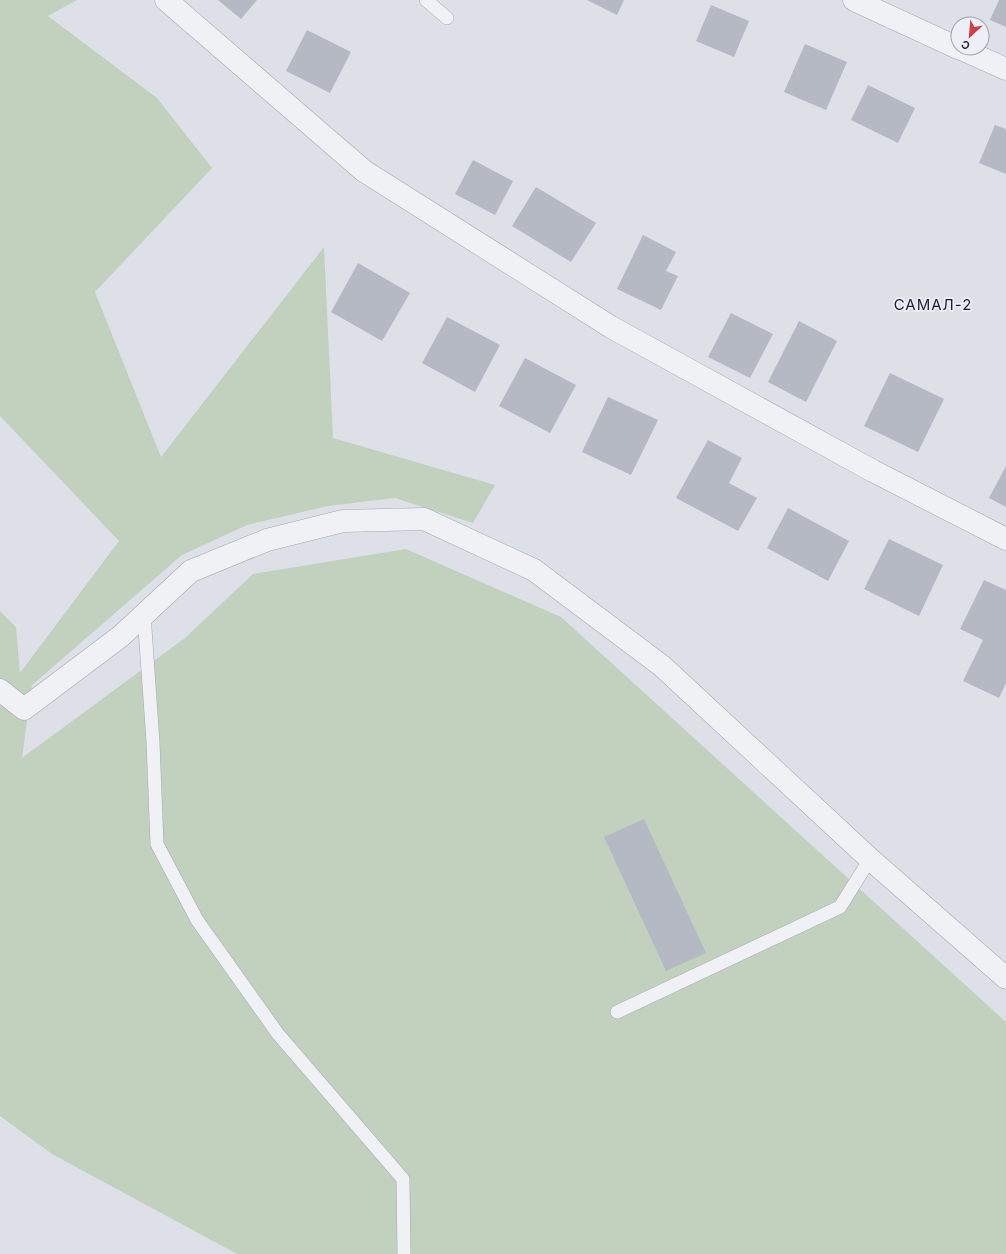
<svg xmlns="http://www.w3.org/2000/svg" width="1006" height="1254" viewBox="0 0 1006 1254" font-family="Inter,sans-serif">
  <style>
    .green { fill: #c1d1be }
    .building { fill: #b4b9c4 }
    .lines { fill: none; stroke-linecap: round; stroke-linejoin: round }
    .lane-casing { stroke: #a2a7b1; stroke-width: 14 }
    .street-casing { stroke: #a2a7b1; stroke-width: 23 }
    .lane { stroke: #f0f1f5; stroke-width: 13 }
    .street { stroke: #f0f1f5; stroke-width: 22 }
    .labels { text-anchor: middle; stroke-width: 3.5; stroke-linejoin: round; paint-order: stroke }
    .neighbourhood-label { font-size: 15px; letter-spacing: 1px; fill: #191e2e; stroke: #eceff5 }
  </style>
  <rect width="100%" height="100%" fill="#dde0e7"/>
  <path class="green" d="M0 0H77L48 16 157 98 212 168 95 292 161 457 324 247 333 438 495 485 473 523 395 498 328 506 247 525 182 555 32 685 22 758 185 638 253 574 406 549 561 617 1006 1022V1254H237L52 1154 0 1116V611L16 627 20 673 119 541 0 416Z"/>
  <path class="building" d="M218 0H257L241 19Z
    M587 0H624L617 15Z
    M999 0H1006V27L990 20Z
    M711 5 749 21 734 57 696 41Z
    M307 30 351 52 330 93 286 71Z
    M805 44 847 62 826 110 784 92Z
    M868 85 915 108 898 143 851 120Z
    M995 125 1006 129V174L979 163Z
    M473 160 513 181 495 215 455 194Z
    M536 187 596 223 571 262 512 226Z
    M643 235 676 252 666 271 678 276 661 310 617 289Z
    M358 263 410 293 382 341 331 312Z
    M731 313 773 334 750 378 708 357Z
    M447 317 500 345 475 392 422 363Z
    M799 321 837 341 806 402 768 382Z
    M525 358 576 385 550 433 499 406Z
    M890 373 944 399 918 452 864 426Z
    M608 397 658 420 631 475 582 452Z
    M708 440 742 458 729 483 757 498 738 531 676 498Z
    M1006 466V507L989 498Z
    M788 508 849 541 828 581 767 548Z
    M889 539 943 565 919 616 864 589Z
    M984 580 1006 590V683L999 698 963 681 983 640 960 629Z
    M644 819 706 953 666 971 604 837Z"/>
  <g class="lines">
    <g class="lane-casing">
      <path id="lane" d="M426 0 447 18
        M144 614 153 742 157 844 197 920 278 1034 403 1179 404 1254
        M617 1012 840 907 870 859"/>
    </g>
    <g class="street-casing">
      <path id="street" d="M166 0 364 171 611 327 873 471 1006 539
        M854 0 958 48
        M959 48 1006 69
        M0 690 24 709 121 636 191 571 267 540 343 521 424 519 534 570 662 666 870 859 1006 978"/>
    </g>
    <use href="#lane" class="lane"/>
    <use href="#street" class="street"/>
  </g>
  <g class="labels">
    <g class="neighbourhood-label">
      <text x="933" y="310">САМАЛ-2</text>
    </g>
  </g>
  <g transform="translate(970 36) rotate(206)"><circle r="19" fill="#eceff5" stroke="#9da1ac"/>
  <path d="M0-3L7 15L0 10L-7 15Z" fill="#cf3f48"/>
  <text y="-6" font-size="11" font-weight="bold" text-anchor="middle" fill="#262d3e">С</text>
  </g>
</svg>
